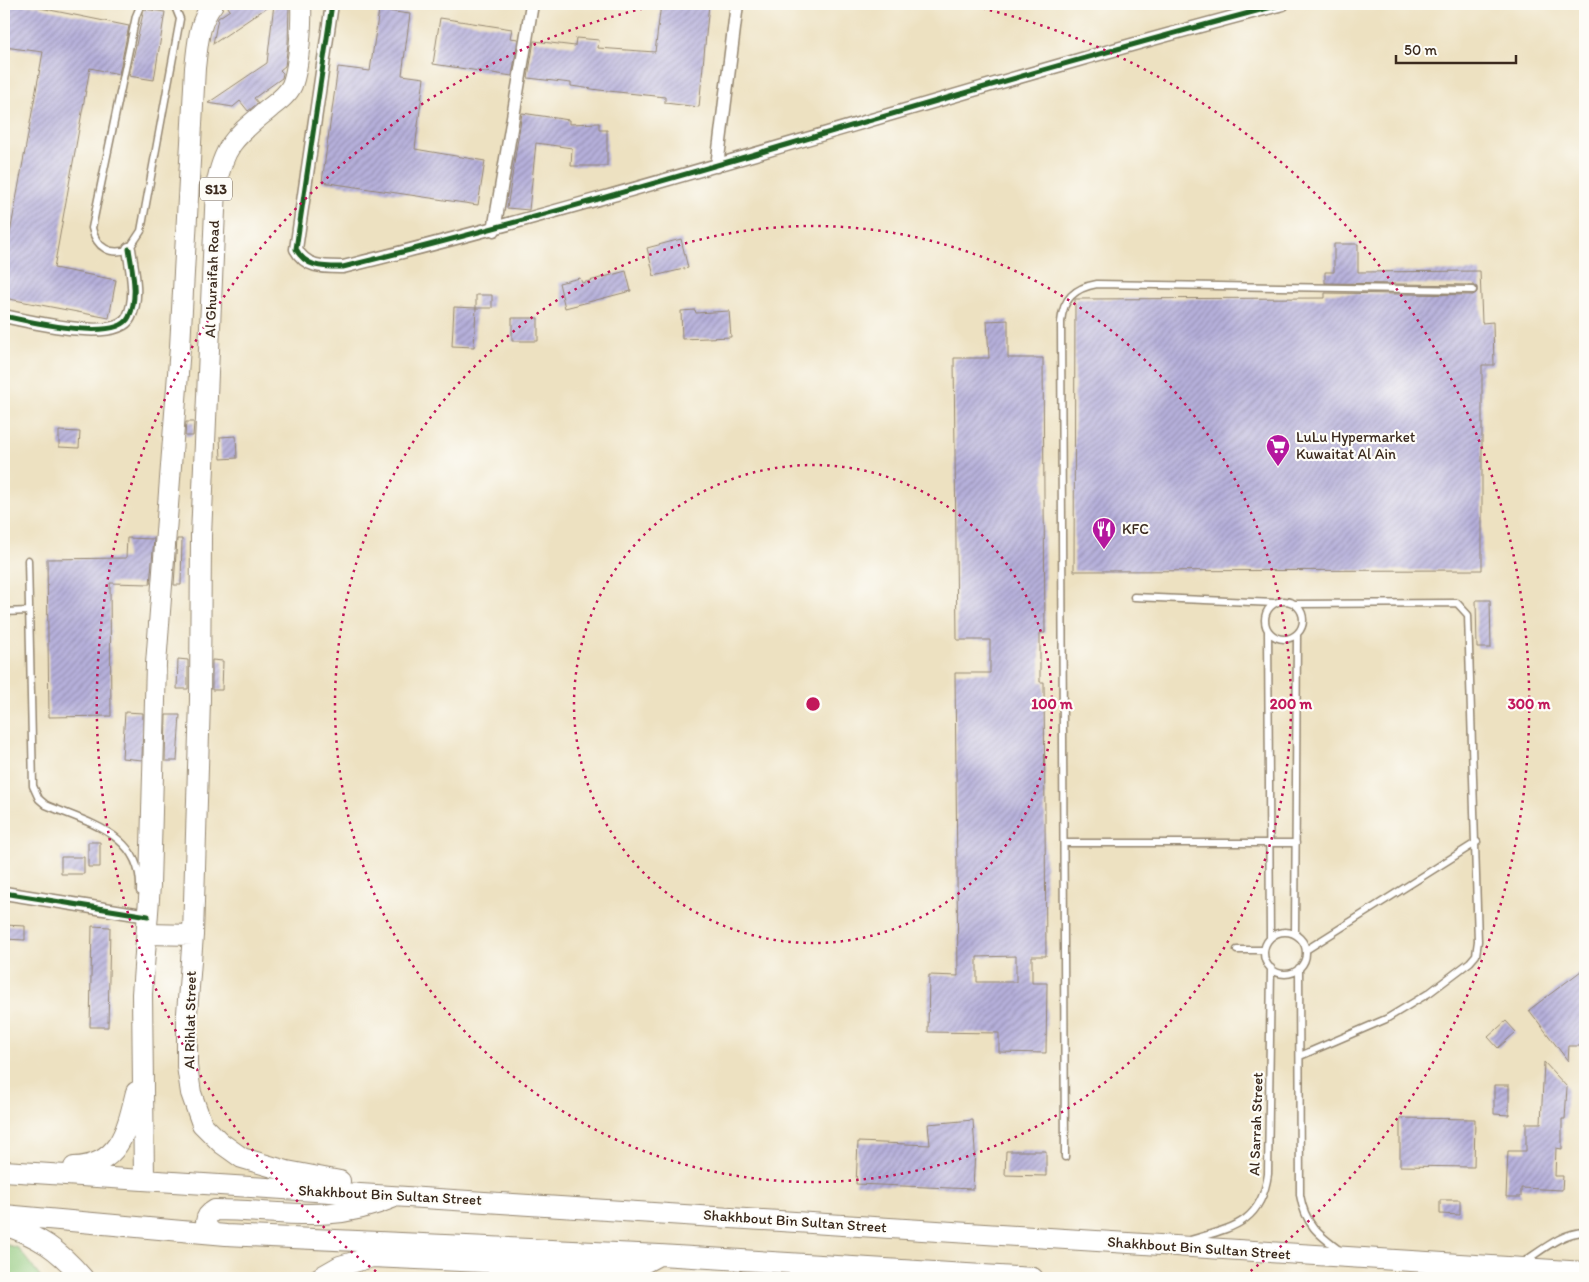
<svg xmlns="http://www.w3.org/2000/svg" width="1589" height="1282" viewBox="0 0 1589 1282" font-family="Itim,sans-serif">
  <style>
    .green { fill: #90c87c; stroke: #66794d }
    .building { fill: url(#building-hatch); fill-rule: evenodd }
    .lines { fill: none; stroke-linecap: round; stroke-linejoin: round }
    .service-casing { stroke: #948670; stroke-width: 9 }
    .minor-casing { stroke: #948670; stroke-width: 15 }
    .primary-casing { stroke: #948670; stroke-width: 22 }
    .service { stroke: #fff; stroke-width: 6 }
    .minor { stroke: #fff; stroke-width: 12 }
    .primary { stroke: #fff; stroke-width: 20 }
    .cycleway-casing { stroke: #fdfcf7; stroke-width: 8 }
    .cycleway { stroke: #1b5e20; stroke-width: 5 }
    .ring { fill: none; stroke: #c2185b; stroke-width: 2.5; stroke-dasharray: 2.5 5 }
    .labels { text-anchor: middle; stroke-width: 4.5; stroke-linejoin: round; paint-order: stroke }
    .shield { fill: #fdfcf7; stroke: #75695f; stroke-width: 1 }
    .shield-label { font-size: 14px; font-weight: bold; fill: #3b2a1e }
    .street-label { font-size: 15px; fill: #3b2a1e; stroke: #fdfcf7 }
    .poi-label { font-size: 15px; fill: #3b2a1e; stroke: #fdfcf7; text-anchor: start }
    .centre { fill: #c2185b; stroke: #fdfcf7; stroke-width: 2.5 }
    .ring-label { font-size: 15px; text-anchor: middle; font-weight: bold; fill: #c2185b; stroke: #fdfcf7; stroke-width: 4.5; stroke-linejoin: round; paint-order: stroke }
  </style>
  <defs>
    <pattern id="building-hatch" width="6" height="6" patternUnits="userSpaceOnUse" patternTransform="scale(1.25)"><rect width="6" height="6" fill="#b6b0db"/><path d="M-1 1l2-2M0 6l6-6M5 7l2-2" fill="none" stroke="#958fb1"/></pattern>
  </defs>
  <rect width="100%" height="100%" fill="#fdfcf7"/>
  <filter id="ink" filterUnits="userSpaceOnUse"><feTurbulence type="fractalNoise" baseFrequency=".02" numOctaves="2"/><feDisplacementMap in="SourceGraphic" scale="10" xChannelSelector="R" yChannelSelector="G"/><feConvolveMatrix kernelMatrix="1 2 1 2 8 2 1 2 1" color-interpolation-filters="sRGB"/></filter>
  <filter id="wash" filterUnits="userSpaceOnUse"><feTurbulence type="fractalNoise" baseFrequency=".0096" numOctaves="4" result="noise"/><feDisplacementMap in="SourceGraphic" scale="20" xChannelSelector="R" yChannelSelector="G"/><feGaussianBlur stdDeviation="1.12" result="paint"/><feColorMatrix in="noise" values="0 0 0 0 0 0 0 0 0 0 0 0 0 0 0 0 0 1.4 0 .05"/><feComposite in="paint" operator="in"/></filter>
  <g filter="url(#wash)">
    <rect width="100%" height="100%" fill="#ede1c1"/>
    <path class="green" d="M4 1244 18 1248 41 1278H4Z"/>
    <g id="blocks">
      <path class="building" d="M4 4 40 6V8L129 26 119 74 90 68 54 268 116 280 109 318 4 298V255H6L43 52 4 47Z
        M226 4H272L213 44 218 18 230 10Z
        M274 4H289L288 44 285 66 280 70 283 73 282 78 254 98 258 103 248 111 240 101 233 107 208 103 267 63Z
        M661 4H709L699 107 665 103V97L599 90 571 86V83L528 78 534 41 575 46 576 38 599 40 598 48 655 52Z
        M144 9 165 12 154 80 129 76Z
        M379 10 410 14 402 75 424 78 415 149 485 161 478 205 322 182 338 67 370 71Z
        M440 18 512 29 510 38 518 39 512 76 433 64Z
        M522 113 569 120V124L599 123V130H607V166H571L572 148 536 143 529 210 507 208Z
        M681 239 688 268 654 276 647 248Z
        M1334 244H1358V272L1480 271 1482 323 1493 322 1494 365H1482V570L1074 571 1075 299 1325 298V293L1473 295 1477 292V287L1473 285 1325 283V272H1334Z
        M626 271 631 291 565 308 559 283 580 278 582 283Z
        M476 295H492V308H476Z
        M454 307 476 308 474 347 452 346Z
        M695 310 696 313 729 311 731 337 682 339 681 311Z
        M512 318H538V341H512Z
        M1008 320V358H1043L1045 633H1040V682H1044L1046 956H1032V983H1047L1046 1053 999 1052V1033L928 1032 929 975 958 976 955 673H990V640H957L954 358H989L987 321ZM1016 956V982H977V957Z
        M186 422H194L193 436H185Z
        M59 431 80 432 79 448 59 447Z
        M236 436 237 458 221 459 220 437Z
        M127 538 154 539 150 584 110 583 111 716 49 717 47 559 126 558Z
        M177 539H182L181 585H174Z
        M1476 600H1490L1491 648H1477Z
        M178 659 188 660V689H177Z
        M212 660 223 661 222 690H212Z
        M125 712 143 713 142 760 122 758Z
        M166 715H180L177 761H165Z
        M88 842H100V867H88Z
        M61 857H84V874H61Z
        M4 925 25 926V940L4 939Z
        M92 926 110 927 108 1027H90Z
        M1585 968V1046H1569L1568 1061 1529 1010Z
        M1506 1021 1516 1032 1498 1048 1488 1037Z
        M1544 1062 1567 1087 1565 1119H1562V1149L1556 1148 1555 1176H1563L1562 1190 1521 1188V1197H1506L1508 1151H1526V1123H1541Z
        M1494 1085H1509V1115L1494 1114Z
        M1400 1118 1475 1119 1474 1167 1400 1166Z
        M973 1120 975 1150 973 1189 856 1184 858 1142 930 1145 928 1124Z
        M1006 1151H1046V1176L1005 1175Z
        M1440 1200H1460V1215L1440 1214Z"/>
    </g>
  </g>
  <g filter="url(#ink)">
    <use href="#blocks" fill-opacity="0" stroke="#948670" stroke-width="1"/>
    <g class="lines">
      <g class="service-casing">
        <path id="service" d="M141 4 136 16 92 228C96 248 111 256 129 249L141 231 180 19 174 4
          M28 560 33 786 39 799 46 805C88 823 143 834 140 891
          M1134 597 1275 603
          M1265 620a19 19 0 1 1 38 0a19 19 0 1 1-38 0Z
          M1295 604 1457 603 1468 615 1478 941 1476 955 1470 962 1429 993 1386 1019 1300 1056
          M4 612 29 611
          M1268 631 1270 938
          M1064 843H1296
          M1264 953a21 21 0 1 1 42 0a21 21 0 1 1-42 0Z
          M1295 934 1297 634
          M1237 950H1264
          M1306 950 1477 842
          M1299 968 1300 1195C1305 1225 1319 1235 1342 1252
          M1065 1157 1061 322C1063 299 1074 288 1097 284L1473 290
          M1187 1241C1230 1228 1261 1225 1268 1174L1271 968
          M1522 1263C1541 1251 1562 1232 1585 1232"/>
      </g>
      <g class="minor-casing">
        <path id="minor" d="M332 4 296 249C306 268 324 267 343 267 659 189 968 86 1283 4
          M717 166 737 4
          M494 230 532 4
          M4 316C27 321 117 343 129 317 139 296 132 270 129 249
          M4 893 148 916"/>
      </g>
      <g class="primary-casing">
        <path id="primary" d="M301 4C302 23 299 67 292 85 288 94 279 101 271 107 238 135 224 142 216 187L201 536 200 700 193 935 187 1013V1066L191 1093 202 1124 221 1143 242 1158 287 1171 340 1181
          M147 934 193 935
          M74 1167C120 1166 127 1129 136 1092
          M4 1171C531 1202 1058 1243 1585 1272
          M144 1179 142 994 150 885 156 664 180 347 195 68C198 44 198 23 213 4
          M4 1215 226 1235 660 1255 1033 1278
          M4 1225C40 1237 58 1249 83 1278
          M213 1233C203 1226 204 1216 215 1210 280 1210 328 1225 392 1198
          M319 1278 340 1266 372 1257 616 1268 642 1264 657 1256"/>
      </g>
      <use href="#service" class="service"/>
      <use href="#minor" class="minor"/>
      <use href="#primary" class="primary"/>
      <g class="cycleway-casing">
        <path id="cycleway" d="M332 4 296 249C306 268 324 267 343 267 659 189 968 86 1283 4
          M4 316C27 321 117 343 129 317 139 296 132 270 129 249
          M4 893 148 916"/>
      </g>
      <use href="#cycleway" class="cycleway"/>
    </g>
  </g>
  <g class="ring">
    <circle cx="813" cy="704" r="239"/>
    <circle cx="813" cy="704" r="478"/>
    <path d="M382 1276A716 716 0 0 1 658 5M968 5A716 716 0 0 1 1244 1276"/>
  </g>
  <defs>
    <g id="supermarket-pin" transform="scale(1.25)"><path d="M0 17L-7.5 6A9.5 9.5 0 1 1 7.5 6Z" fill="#b5179e" stroke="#fdfcf7"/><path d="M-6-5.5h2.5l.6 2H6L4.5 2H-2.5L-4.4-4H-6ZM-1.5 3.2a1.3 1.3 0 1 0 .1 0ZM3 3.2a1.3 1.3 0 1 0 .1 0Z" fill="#fff"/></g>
    <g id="restaurant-pin" transform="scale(1.25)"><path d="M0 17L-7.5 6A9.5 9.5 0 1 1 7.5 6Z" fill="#b5179e" stroke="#fdfcf7"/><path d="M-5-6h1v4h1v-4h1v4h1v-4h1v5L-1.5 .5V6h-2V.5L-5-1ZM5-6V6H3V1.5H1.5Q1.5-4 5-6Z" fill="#fff"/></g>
  </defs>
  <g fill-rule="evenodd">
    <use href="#supermarket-pin" x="1278" y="446"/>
    <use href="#restaurant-pin" x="1104" y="529"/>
  </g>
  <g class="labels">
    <rect class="shield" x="200" y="177.5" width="32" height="23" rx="4"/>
    <g class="shield-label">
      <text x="216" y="194">S13</text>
    </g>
    <g class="street-label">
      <text transform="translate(212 279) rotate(-88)" y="5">Al Ghuraifah Road</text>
      <text transform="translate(190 1020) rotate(-89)" y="5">Al Rihlat Street</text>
      <text transform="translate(1256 1124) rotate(-88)" y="5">Al Sarrah Street</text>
      <text transform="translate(390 1195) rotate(3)" y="5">Shakhbout Bin Sultan Street</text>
      <text transform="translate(795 1221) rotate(4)" y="5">Shakhbout Bin Sultan Street</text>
      <text transform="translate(1199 1248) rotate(4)" y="5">Shakhbout Bin Sultan Street</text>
    </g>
    <g class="poi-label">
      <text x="1296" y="442">LuLu Hypermarket<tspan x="1296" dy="17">Kuwaitat Al Ain</tspan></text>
      <text x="1122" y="534">KFC</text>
    </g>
  </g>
  <circle cx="813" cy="704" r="8" class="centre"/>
  <g class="ring-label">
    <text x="1052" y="709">100 m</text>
    <text x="1291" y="709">200 m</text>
    <text x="1529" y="709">300 m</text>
  </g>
  <rect width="1589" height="1282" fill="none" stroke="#fdfcf7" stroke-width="20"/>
  <path d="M1396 55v8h120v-8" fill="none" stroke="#3b2a1e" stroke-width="2.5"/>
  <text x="1404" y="55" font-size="15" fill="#3b2a1e" stroke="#fdfcf7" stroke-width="4" paint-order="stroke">50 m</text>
</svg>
